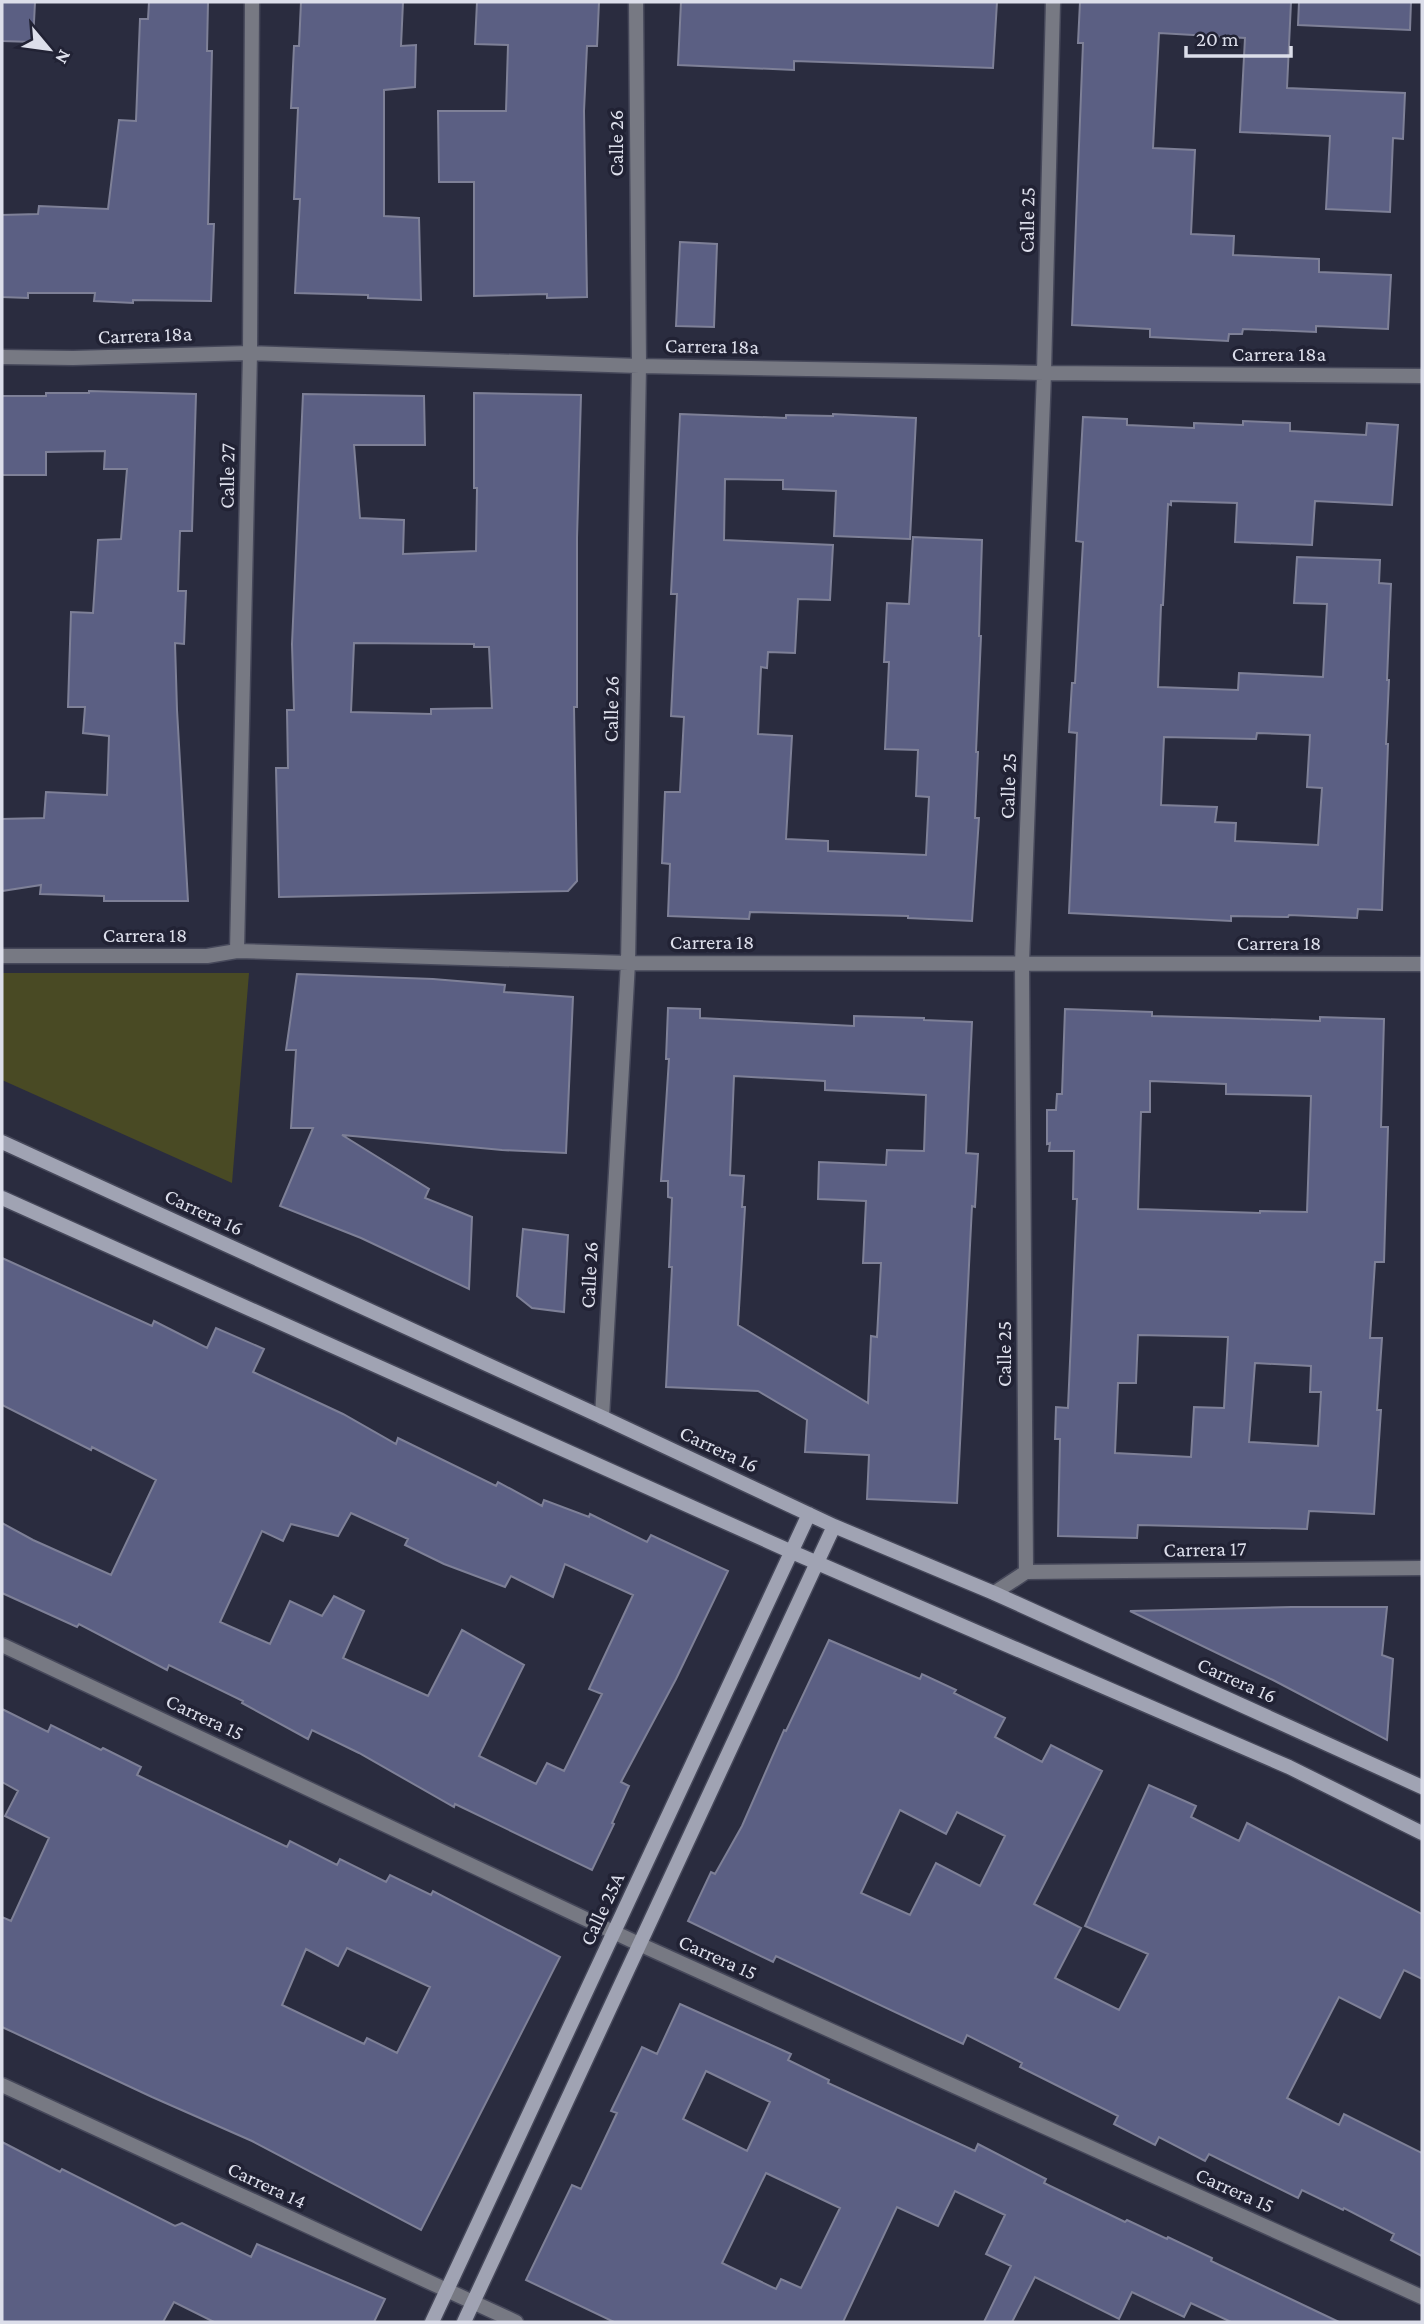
<svg xmlns="http://www.w3.org/2000/svg" width="1424" height="2324" viewBox="0 0 1424 2324" font-family="'Crimson Pro',serif">
  <style>
    .park { fill: #494a24 }
    .building { fill: #5b5f83; stroke: #7e8097; stroke-width: 2; fill-rule: evenodd }
    .lines { fill: none; stroke-linecap: round; stroke-linejoin: round }
    .street-casing { stroke: #46485a; stroke-width: 17 }
    .secondary-casing { stroke: #46485a; stroke-width: 17 }
    .street { stroke: #777983; stroke-width: 14 }
    .secondary { stroke: #a0a3b3; stroke-width: 14 }
    .labels { text-anchor: middle; stroke-width: 7; stroke-linejoin: round; paint-order: stroke }
    .street-label { font-size: 21px; fill: #dcdeea; stroke: #212234 }
  </style>
  <rect width="100%" height="100%" fill="#2a2c3f"/>
  <path class="park" d="M2 973H249L232 1183 2 1080Z"/>
  <path class="building" d="M2 2H35L33 42 2 41Z
    M149 2H208L207 51H212L208 224H214L211 301 133 300V303L94 301 95 293H28V298L2 297V215L38 214 39 206 108 209 119 120 136 121 140 19H148Z
    M301 2H403L401 46 416 45 415 87 384 90V216L419 218 421 300 368 298V295L295 293 300 199H294L298 108H291L294 46H299Z
    M477 2H599L597 46H587L584 111 587 297 547 298V294L474 296V182H439L438 111H506L508 45 475 44Z
    M681 2H997L993 68 794 61V70L678 65Z
    M1080 2H1291L1287 88 1405 93 1403 139 1393 138 1390 212 1326 209 1330 136 1240 132 1245 38 1159 33 1153 148 1195 150 1191 234 1234 236 1233 255 1319 259V272L1391 275 1388 329 1316 326V332L1243 329 1242 334H1229L1228 341 1150 337V329L1072 325 1083 43H1078Z
    M1299 2H1411L1410 30 1298 25Z
    M680 242 717 244 714 327 676 326Z
    M89 391 196 394 192 531H180L178 591H186L184 644 175 643 177 710 188 901H104V896L40 894 41 885 2 891V819L44 818 46 792 107 795 109 736 83 733 85 707H68L71 612 93 613 98 540 121 539 127 469H104L105 451 46 452V475H2V396H46V393H89Z
    M474 393 581 395 577 538V707H574L577 881 568 891 279 897 276 768H288L287 710H294L292 644 303 394 424 396 425 445H354L360 518 404 520 403 554 476 551 477 488H474ZM354 643 474 644V647H489L492 708 431 709V714L351 712Z
    M680 414 786 418V415L833 416V414L916 418 910 539 834 536 836 491 783 489V480L725 479 724 540 833 545 830 600 798 599 795 653 768 652 767 668 761 667 758 734 792 736 786 839 828 841V851L926 855 929 797 916 796 918 750 885 749 889 662H884L887 603 909 604 913 537 982 540 979 636H981L976 752H978L975 818H979L972 921 908 918V916L750 912 749 919 668 916 670 864 662 863 665 792H680L684 717 671 716 677 594H671Z
    M1083 417 1127 419V425L1194 428V423L1243 425V421L1290 423V431L1366 435 1367 423 1398 425 1392 505 1315 501 1312 545 1235 542 1237 503 1171 501V505L1168 504 1163 605H1161L1158 687 1238 690 1239 673 1323 677 1327 604 1294 603 1297 557 1380 560 1379 583 1391 584 1387 680H1389L1386 744H1388L1382 910 1358 909 1357 918 1289 915 1288 917 1231 916V921L1069 913 1077 733 1069 732 1072 683H1075L1083 542 1076 541ZM1257 733 1310 735 1307 787 1322 788 1318 845 1235 841 1236 823 1215 822 1217 807 1161 805 1164 737 1256 739Z
    M297 974 433 979 505 985 504 992 573 997 566 1153 502 1150 342 1135 429 1189 425 1198 472 1217 469 1289 361 1238 280 1206 313 1128H291L296 1050H286Z
    M668 1008 700 1009V1018L854 1026V1016L924 1018V1020L972 1022 966 1153 978 1154 975 1207 972 1206 957 1503 867 1499 869 1455 805 1452 807 1420 758 1391 666 1387 672 1267H669L672 1198 668 1197V1181H661L669 1059H666ZM734 1076 825 1081V1090L926 1095 924 1151 887 1150 886 1165 819 1162 818 1199 866 1201 863 1263H881L877 1337 871 1336 868 1403 738 1325 745 1207H742L744 1176 730 1175Z
    M1065 1009 1152 1012V1016L1228 1018 1320 1021V1017L1384 1019 1381 1127H1388L1384 1262H1375L1370 1338H1382L1377 1410H1381L1374 1514 1309 1511 1307 1529 1138 1525 1137 1538 1058 1536 1060 1439H1055L1056 1407 1068 1408 1077 1199H1073L1074 1151H1049L1050 1143 1047 1144V1110H1056L1057 1094H1062ZM1150 1081 1226 1084V1094L1311 1096 1307 1212 1260 1211V1213L1138 1209 1141 1112H1150ZM1138 1335 1228 1337 1224 1408 1194 1407 1191 1457 1115 1453 1118 1383H1136ZM1255 1363 1311 1366 1310 1392H1321L1318 1446 1249 1442Z
    M523 1229 568 1235 564 1312 532 1308 517 1296Z
    M2 1258 152 1326 154 1321 207 1348 216 1328 264 1349 253 1372 343 1414 396 1444 398 1438 496 1486 498 1482 542 1506 544 1500 589 1517 590 1514 647 1542 651 1535 728 1571 676 1679 621 1782 629 1786 612 1823 614 1824 592 1870 455 1804 454 1807 359 1753 312 1730 308 1739 242 1703 243 1701 169 1665 167 1670 79 1624 77 1627 2 1593V1523L33 1540 111 1575 156 1480 92 1447 91 1450 2 1405ZM351 1513 408 1539 405 1545 444 1564 505 1587 511 1576 553 1597 565 1564 633 1595 589 1689 602 1694 564 1771 547 1763 536 1784 479 1756 524 1665 462 1630 428 1696 343 1658 364 1611 334 1596 322 1616 290 1601 270 1644 220 1622 262 1531 283 1541 291 1524 338 1536Z
    M1292 1607H1387L1382 1655 1393 1659 1387 1740 1273 1680 1130 1611Z
    M829 1640 920 1679 922 1674 956 1690 954 1693 1005 1718 995 1737 1042 1762 1051 1745 1102 1771 1034 1904 1081 1928 1055 1978 1119 2010 1148 1954 1085 1926 1149 1785 1196 1806 1191 1817 1239 1841 1247 1823 1422 1914V1979L1404 1970 1380 2018 1339 1997 1287 2098 1339 2125 1344 2114 1422 2153V2256L1391 2240 1394 2234 1344 2208 1343 2210 1302 2190 1298 2198 1209 2154 1205 2161 1159 2137 1155 2145 1114 2124 1118 2116 1020 2067 1022 2063 967 2035 963 2044 776 1956 773 1962 688 1921 711 1872 715 1874 742 1826 784 1730 786 1731ZM900 1810 946 1834 957 1812 1005 1836 980 1886 936 1863 910 1915 861 1893Z
    M2 1709 48 1732 51 1725 101 1750 103 1748 141 1767 137 1775 287 1847 290 1841 337 1865 340 1859 386 1882 390 1875 431 1895 433 1891 560 1957 421 2230 252 2141 152 2097 2 2027V1917L11 1921 49 1838 5 1816 18 1791 2 1782ZM347 1948 430 1987 397 2053 367 2038 364 2044 282 2005 306 1949 338 1966Z
    M680 2004 791 2054 788 2060 829 2080 828 2083 975 2151 978 2144 1046 2179 1044 2183 1125 2222 1127 2220 1167 2239 1168 2237 1212 2258 1211 2261 1339 2322H1231L1191 2303 1184 2317 1132 2292 1119 2319 1035 2277 1012 2322H984L1011 2266 986 2254 1005 2215 955 2191 938 2226 897 2207 843 2322H614L526 2280 572 2185 581 2189 617 2113 611 2111 642 2047 657 2054ZM706 2071 770 2102 747 2151 683 2119ZM766 2173 840 2208 801 2288 781 2279 776 2289 722 2263Z
    M2 2142 60 2172 62 2169 175 2226 182 2223 251 2257 257 2244 385 2299 374 2322H214L174 2302 163 2322H2Z"/>
  <g class="lines">
    <g class="street-casing">
      <path id="street" d="M2 357 73 358 250 353 639 366 1044 373 1422 376
        M237 951 250 353 252 2
        M2 956H207L237 951 628 963 1422 964
        M602 1417 628 963 639 366 636 2
        M1026 1572 1022 963 1044 373 1053 2
        M994 1593 1026 1572 1422 1568
        M2 1645 639 1944 1422 2297
        M2 2085 516 2322"/>
    </g>
    <g class="secondary-casing">
      <path id="secondary" d="M2 1142 602 1417 834 1526 994 1593 1422 1787
        M2 1198 792 1552 1289 1767 1422 1833
        M432 2322 809 1514
        M464 2322 834 1526"/>
    </g>
    <use href="#street" class="street"/>
    <use href="#secondary" class="secondary"/>
  </g>
  <g class="labels">
    <g class="street-label">
      <text transform="translate(616 143) rotate(-90)" y="7">Calle 26</text>
      <text transform="translate(1027 220) rotate(-89)" y="7">Calle 25</text>
      <text transform="translate(145 335) rotate(-2)" y="7">Carrera 18a</text>
      <text transform="translate(712 346) rotate(1)" y="7">Carrera 18a</text>
      <text x="1279" y="361">Carrera 18a</text>
      <text transform="translate(227 476) rotate(-89)" y="7">Calle 27</text>
      <text transform="translate(611 709) rotate(-89)" y="7">Calle 26</text>
      <text transform="translate(1008 786) rotate(-88)" y="7">Calle 25</text>
      <text x="145" y="942">Carrera 18</text>
      <text x="712" y="949">Carrera 18</text>
      <text x="1279" y="950">Carrera 18</text>
      <text transform="translate(204 1212) rotate(25)" y="7">Carrera 16</text>
      <text transform="translate(589 1275) rotate(-87)" y="7">Calle 26</text>
      <text transform="translate(1004 1354) rotate(-90)" y="7">Calle 25</text>
      <text transform="translate(719 1449) rotate(25)" y="7">Carrera 16</text>
      <text transform="translate(1205 1549) rotate(-1)" y="7">Carrera 17</text>
      <text transform="translate(1237 1680) rotate(24)" y="7">Carrera 16</text>
      <text transform="translate(205 1717) rotate(25)" y="7">Carrera 15</text>
      <text transform="translate(602 1909) rotate(-65)" y="7">Calle 25A</text>
      <text transform="translate(718 1957) rotate(24)" y="7">Carrera 15</text>
      <text transform="translate(267 2185) rotate(25)" y="7">Carrera 14</text>
      <text transform="translate(1235 2190) rotate(24)" y="7">Carrera 15</text>
    </g>
  </g>
  <rect width="1424" height="2324" fill="none" stroke="#dcdeea" stroke-width="7"/>
  <g transform="translate(49 49) rotate(119)" stroke="#212234" stroke-width="5" paint-order="stroke">
  <path d="M0-5L12 26L0 18L-12 26Z" fill="#dcdeea"/>
  <text y="-10" font-size="19" font-weight="bold" text-anchor="middle" fill="#dcdeea">N</text>
  </g>
  <path d="M1186 46v10h105v-10" fill="none" stroke="#dcdeea" stroke-width="3.5"/>
  <text x="1196" y="46" font-size="21" fill="#dcdeea" stroke="#212234" stroke-width="5" paint-order="stroke">20 m</text>
</svg>
